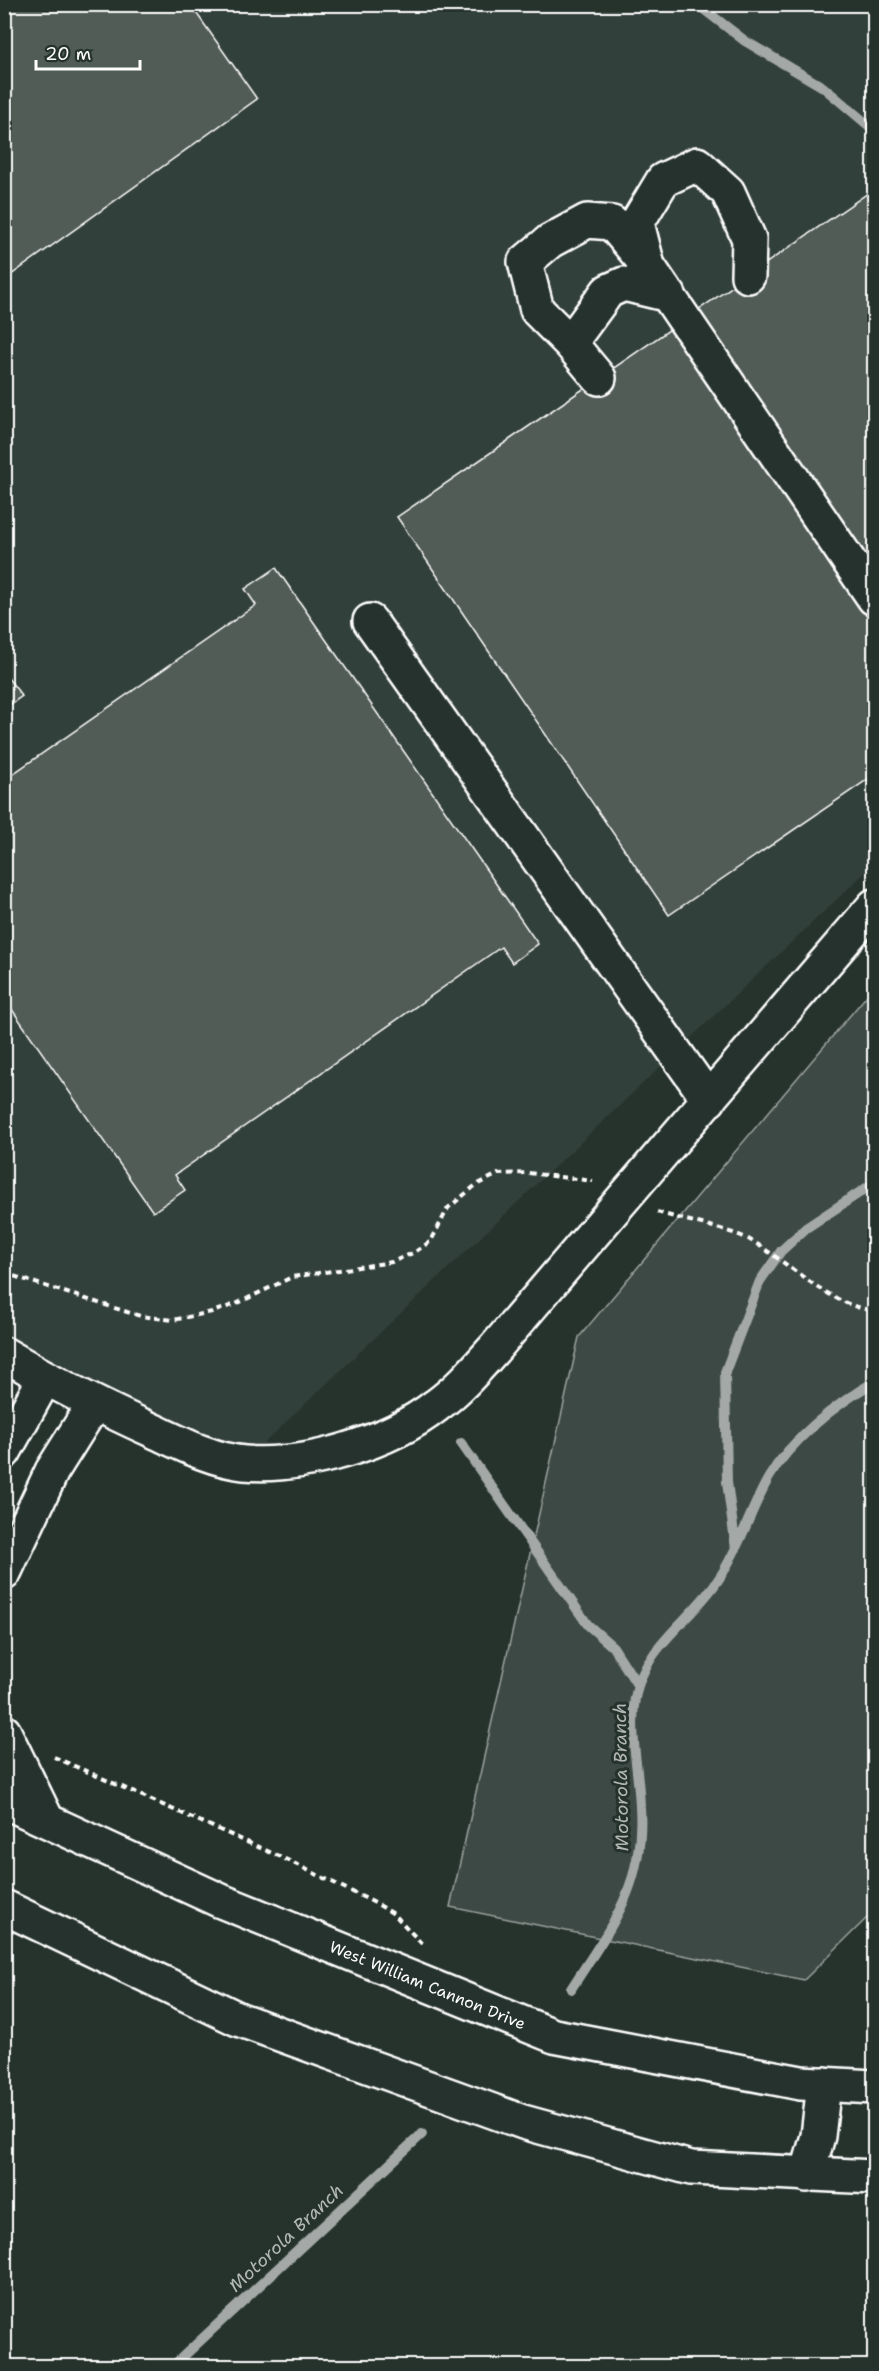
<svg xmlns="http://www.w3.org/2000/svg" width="879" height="2371" viewBox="0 0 879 2371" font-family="'Shantell Sans',sans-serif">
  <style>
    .built { fill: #333f3a }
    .green { fill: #3e4944; stroke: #9ea4a2; stroke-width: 1.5 }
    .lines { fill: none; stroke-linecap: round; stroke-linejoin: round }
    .stream { stroke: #a4a9a7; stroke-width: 10 }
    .building { fill: #515c57; stroke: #fff; stroke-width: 1.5 }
    .minor-casing { stroke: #fff; stroke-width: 38 }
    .major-casing { stroke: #fff; stroke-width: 38 }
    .path { stroke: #fff; stroke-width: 4; stroke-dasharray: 6 4.5; stroke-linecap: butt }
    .minor { stroke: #26332d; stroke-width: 33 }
    .major { stroke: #26332d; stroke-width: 33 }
    .labels { text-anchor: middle; stroke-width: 6; stroke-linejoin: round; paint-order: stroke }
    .street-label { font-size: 16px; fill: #fff; stroke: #26332d }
    .water-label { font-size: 18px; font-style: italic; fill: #b3b8b6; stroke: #26332d }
  </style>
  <rect width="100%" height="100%" fill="#26332d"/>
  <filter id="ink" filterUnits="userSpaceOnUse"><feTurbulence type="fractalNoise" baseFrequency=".0167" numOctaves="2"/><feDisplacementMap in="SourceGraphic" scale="12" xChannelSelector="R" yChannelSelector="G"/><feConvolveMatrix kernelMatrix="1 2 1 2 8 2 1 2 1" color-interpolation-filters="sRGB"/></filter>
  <g filter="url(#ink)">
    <path class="built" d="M5 5H874V864L243 1463 5 1356Z"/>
    <path class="green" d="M874 987V1911L804 1980 450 1907 579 1337Z"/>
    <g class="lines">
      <path class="stream" d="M697 4 745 41 823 87 874 130
        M461 1443 588 1625 613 1647 638 1686
        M736 1549 727 1482 725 1372 760 1281 781 1251 806 1228 874 1183
        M571 1989C611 1926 645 1887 640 1807 639 1772 629 1733 635 1698 644 1645 693 1620 720 1577 740 1547 750 1511 768 1479 791 1439 835 1405 874 1382
        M173 2366 422 2134"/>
    </g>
    <path class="building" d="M4 4H190L257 99 4 280Z
      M874 189V775L669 915 397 517Z
      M276 568 538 944 512 963 501 947 175 1175 185 1190 153 1212 4 998V780L256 605 245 589Z
      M4 673 22 696 4 709Z"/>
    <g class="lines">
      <g class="minor-casing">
        <path id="minor" d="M748 276 749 239 728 192 697 164 663 180 637 223 648 266 874 598
          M570 343 608 291 624 284 669 295
          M599 378 570 343 537 310 525 262 550 241 587 221 612 223 643 260
          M370 621 709 1100
          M4 1354C53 1383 103 1408 154 1431 182 1444 213 1460 244 1463 305 1468 389 1443 437 1405 459 1389 477 1368 495 1348L874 906
          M4 1452 45 1378
          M4 1573 52 1471 94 1404"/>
      </g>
      <g class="major-casing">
        <g id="major">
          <path d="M4 1732 47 1820"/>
          <path id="s1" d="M4 1801 221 1901 554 2036 801 2083 874 2087"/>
          <path d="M4 1907 238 2019 523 2122 691 2168 874 2177"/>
          <path d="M807 2175 818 2136 824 2084"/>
        </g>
      </g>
      <path class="path" d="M657 1212C682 1220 730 1229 750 1240 786 1260 834 1309 874 1310
        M4 1273 140 1316 173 1320 212 1312 236 1304 292 1277 392 1262 415 1252 431 1241 448 1208 476 1185 498 1174 528 1173 593 1181
        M54 1757 281 1857 377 1904 394 1914 422 1944"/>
      <use href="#minor" class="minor"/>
      <use href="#major" class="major"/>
    </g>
  </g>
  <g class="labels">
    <g class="street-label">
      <text dy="6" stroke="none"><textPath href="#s1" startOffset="462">West William Cannon Drive</textPath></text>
    </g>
    <g class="water-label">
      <text transform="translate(621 1777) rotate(-91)" y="6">Motorola Branch</text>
      <text transform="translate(286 2238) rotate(-43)" y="6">Motorola Branch</text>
    </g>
  </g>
  <rect width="879" height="2371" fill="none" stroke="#26332d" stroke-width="24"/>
  <rect x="12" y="12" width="855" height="2347" fill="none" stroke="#fff" stroke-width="2" filter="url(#ink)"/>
  <path d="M36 60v9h104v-9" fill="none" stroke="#ffffff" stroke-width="3"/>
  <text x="45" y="60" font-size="18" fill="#ffffff" stroke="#26332d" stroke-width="4.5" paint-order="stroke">20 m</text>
</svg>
